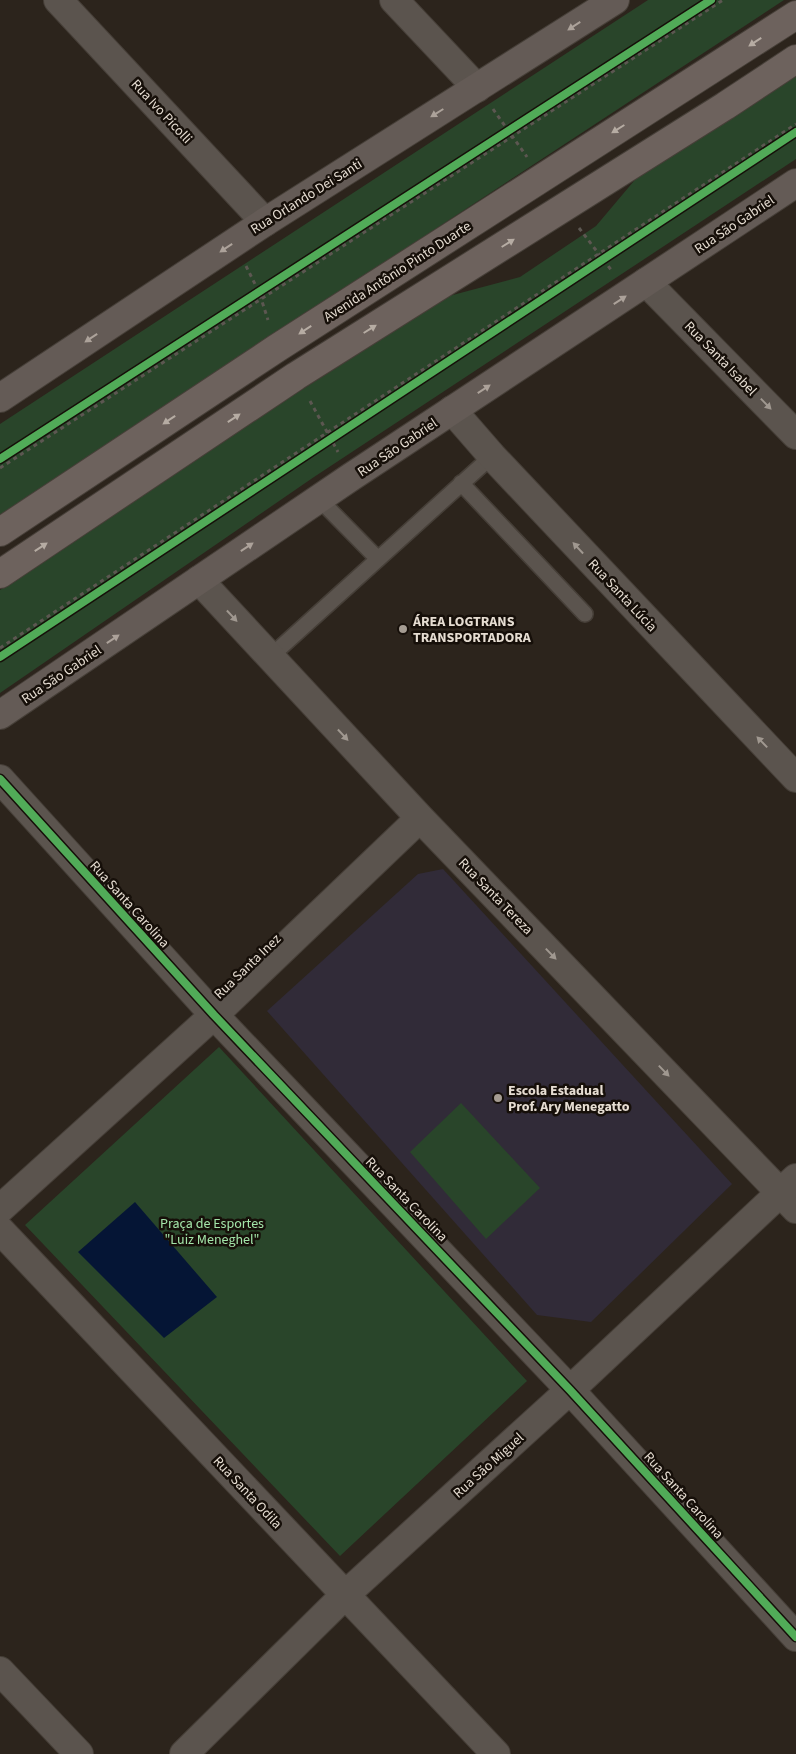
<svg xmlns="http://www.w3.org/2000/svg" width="796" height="1754" viewBox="0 0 796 1754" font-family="'Source Sans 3',sans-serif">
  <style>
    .education { fill: #312b38 }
    .green { fill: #29452a }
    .water { fill: #051535 }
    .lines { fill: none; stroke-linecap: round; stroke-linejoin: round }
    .lane-casing { stroke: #463f38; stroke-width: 18 }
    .street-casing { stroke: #463f38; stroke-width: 30 }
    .secondary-casing { stroke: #463f38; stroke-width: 30 }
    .primary-casing { stroke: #463f38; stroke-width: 30 }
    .path { stroke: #5c5751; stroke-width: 3; stroke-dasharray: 4 4; stroke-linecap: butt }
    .lane { stroke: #5b544e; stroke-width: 15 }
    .street { stroke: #5b544e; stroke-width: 28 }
    .secondary { stroke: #645b56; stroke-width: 28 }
    .primary { stroke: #6d625d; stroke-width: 28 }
    .cycleway-casing { stroke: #160f09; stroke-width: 11 }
    .cycleway { stroke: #51ab58; stroke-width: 8 }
    .oneway { fill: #aca29a }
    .oneway2 { fill: #b6aca3 }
    .oneway3 { fill: #a09890 }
    .poi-dot { fill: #a59c92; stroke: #160f09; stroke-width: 2 }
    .labels { text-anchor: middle; stroke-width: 5; stroke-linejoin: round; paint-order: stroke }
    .street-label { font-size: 14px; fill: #e6ddd2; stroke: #160f09 }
    .poi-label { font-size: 14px; font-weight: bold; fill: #e6ddd2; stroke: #160f09; text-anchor: start }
    .park-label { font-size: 14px; fill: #a3e5a9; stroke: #160f09 }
  </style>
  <rect width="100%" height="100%" fill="#2c241c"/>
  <path class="education" d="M443 869 732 1184 591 1322 537 1315 267 1011 418 874Z"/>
  <path class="green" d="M648 0H784L0 515V424Z
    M796 72V159L314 477 0 693V590L187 463 449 296 520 277 596 226 639 175Z
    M219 1047 527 1381 340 1556 25 1225Z
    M461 1103 540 1188 486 1239 410 1152Z"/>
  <path class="water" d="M135 1202 217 1297 164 1338 78 1252Z"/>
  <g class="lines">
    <g class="lane-casing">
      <path id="lane" d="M461 483 585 614
        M319 499 377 558
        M270 657 492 456"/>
    </g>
    <g class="street-casing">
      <path id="street" d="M58 0 265 222
        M394 0 477 88
        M646 282 796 435
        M452 410 492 456 796 778
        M199 580 420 818 796 1209
        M0 779 214 1015 570 1390 796 1637
        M0 1209 214 1015 420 818
        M0 1230 496 1754
        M0 1671 79 1754
        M184 1754 345 1595 570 1390 796 1178"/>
    </g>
    <g class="secondary-casing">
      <path id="secondary" d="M0 398 265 222 615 0
        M0 715 351 477 796 183"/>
    </g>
    <g class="primary-casing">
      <path id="primary" d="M0 532 277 348 796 15
        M0 574 296 376 725 106 796 59"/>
    </g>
    <path class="path" d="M493 109 527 157
      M579 228 612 271
      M246 266 259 292 268 320
      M310 401 338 452
      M0 468 723 0
      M0 648 796 124"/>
    <use href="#lane" class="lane"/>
    <use href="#street" class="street"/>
    <use href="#secondary" class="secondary"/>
    <use href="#primary" class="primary"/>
    <g class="cycleway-casing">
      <path id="cycleway" d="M0 459 711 0
        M0 657 796 132
        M0 779 214 1015 570 1390 796 1637"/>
    </g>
    <use href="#cycleway" class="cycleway"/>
  </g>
  <defs><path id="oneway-solid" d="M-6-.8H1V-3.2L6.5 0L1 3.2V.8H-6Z" transform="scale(1.25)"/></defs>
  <g class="oneway">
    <use href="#oneway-solid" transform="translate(574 26) rotate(147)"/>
    <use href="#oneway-solid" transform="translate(437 113) rotate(148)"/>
    <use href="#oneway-solid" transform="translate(226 248) rotate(146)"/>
    <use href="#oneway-solid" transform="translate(620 300) rotate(-33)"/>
    <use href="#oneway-solid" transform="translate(91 338) rotate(146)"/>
    <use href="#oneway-solid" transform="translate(484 389) rotate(-33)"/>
    <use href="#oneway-solid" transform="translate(247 547) rotate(-34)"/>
    <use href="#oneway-solid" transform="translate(113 639) rotate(-34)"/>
  </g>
  <g class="oneway2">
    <use href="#oneway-solid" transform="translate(755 42) rotate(147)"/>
    <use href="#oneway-solid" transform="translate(618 129) rotate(148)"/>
    <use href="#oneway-solid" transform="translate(508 243) rotate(-32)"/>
    <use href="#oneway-solid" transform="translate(370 329) rotate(-32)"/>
    <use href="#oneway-solid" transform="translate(305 330) rotate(147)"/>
    <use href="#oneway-solid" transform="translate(234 418) rotate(-34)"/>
    <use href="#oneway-solid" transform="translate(169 420) rotate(146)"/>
    <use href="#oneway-solid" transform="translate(41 547) rotate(-33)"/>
  </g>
  <g class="oneway3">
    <use href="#oneway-solid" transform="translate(766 404) rotate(46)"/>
    <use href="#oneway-solid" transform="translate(578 548) rotate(-133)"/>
    <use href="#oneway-solid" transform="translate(232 616) rotate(47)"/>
    <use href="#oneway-solid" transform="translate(343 735) rotate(47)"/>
    <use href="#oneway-solid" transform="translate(762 742) rotate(-134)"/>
    <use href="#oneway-solid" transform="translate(551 954) rotate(46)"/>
    <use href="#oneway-solid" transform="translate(664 1071) rotate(46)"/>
  </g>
  <g class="poi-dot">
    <circle cx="403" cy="629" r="5"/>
    <circle cx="498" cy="1098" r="5"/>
  </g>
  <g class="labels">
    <g class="street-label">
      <text transform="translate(162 111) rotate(47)" y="5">Rua Ivo Picolli</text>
      <text transform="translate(306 196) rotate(-32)" y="5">Rua Orlando Dei Santi</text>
      <text transform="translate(734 224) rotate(-34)" y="5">Rua São Gabriel</text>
      <text transform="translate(397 271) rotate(-33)" y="5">Avenida Antônio Pinto Duarte</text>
      <text transform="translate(721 358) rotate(46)" y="5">Rua Santa Isabel</text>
      <text transform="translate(397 447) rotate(-34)" y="5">Rua São Gabriel</text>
      <text transform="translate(623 595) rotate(47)" y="5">Rua Santa Lúcia</text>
      <text transform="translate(61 674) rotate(-34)" y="5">Rua São Gabriel</text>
      <text transform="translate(496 896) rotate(46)" y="5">Rua Santa Tereza</text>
      <text transform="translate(130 904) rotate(48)" y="5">Rua Santa Carolina</text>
      <text transform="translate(247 966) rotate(-44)" y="5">Rua Santa Inez</text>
      <text transform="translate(407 1199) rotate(46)" y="5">Rua Santa Carolina</text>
      <text transform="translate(488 1465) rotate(-42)" y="5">Rua São Miguel</text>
      <text transform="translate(248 1492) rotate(47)" y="5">Rua Santa Odila</text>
      <text transform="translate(684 1495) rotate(48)" y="5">Rua Santa Carolina</text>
    </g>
    <g class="poi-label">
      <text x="413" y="626">ÁREA LOGTRANS<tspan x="413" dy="16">TRANSPORTADORA</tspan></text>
      <text x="508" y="1095">Escola Estadual<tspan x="508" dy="16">Prof. Ary Menegatto</tspan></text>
    </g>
    <g class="park-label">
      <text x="212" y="1228">Praça de Esportes<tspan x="212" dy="16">"Luiz Meneghel"</tspan></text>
    </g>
  </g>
</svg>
